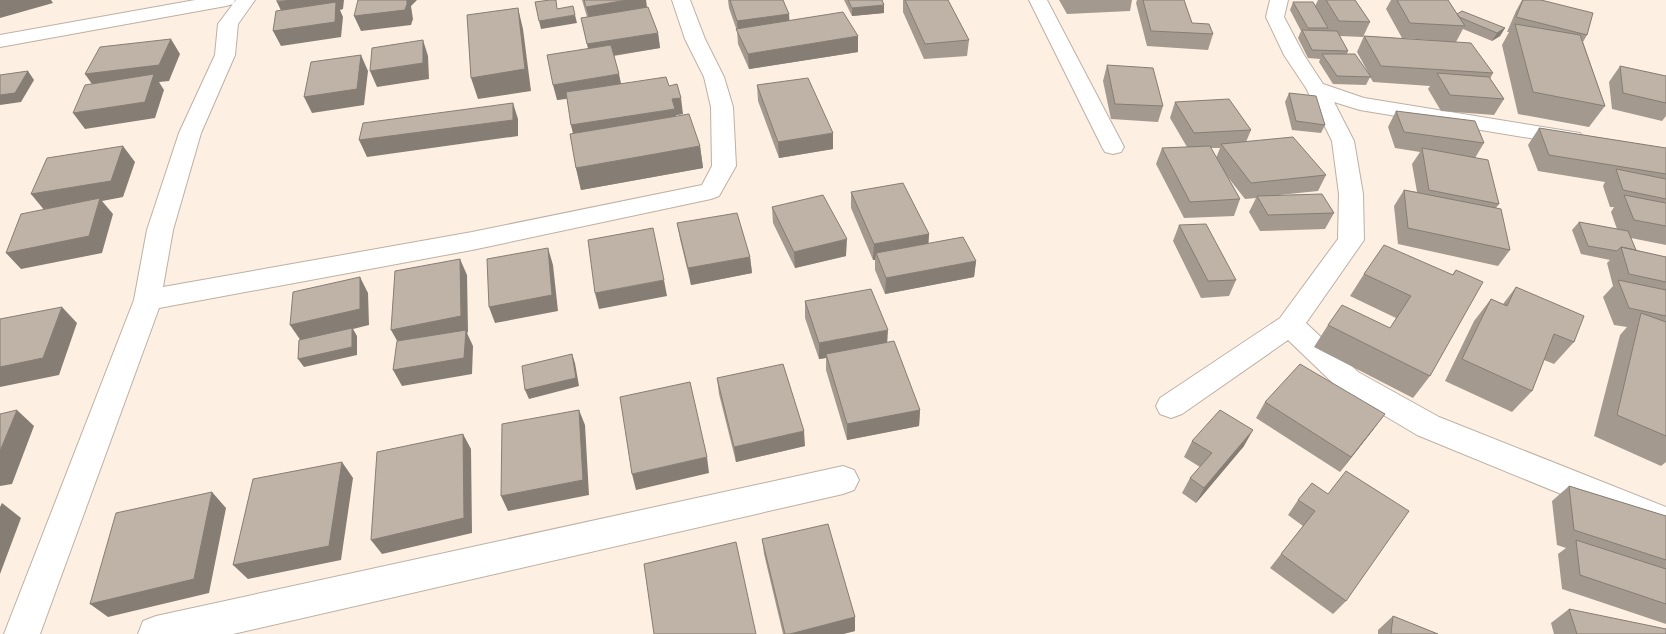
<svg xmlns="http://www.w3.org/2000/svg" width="1666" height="634" viewBox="0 0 1666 634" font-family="Mulish,sans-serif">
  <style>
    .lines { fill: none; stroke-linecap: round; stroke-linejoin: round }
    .minor-casing { stroke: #bdb0a4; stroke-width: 2 }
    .minor { fill: #fff; fill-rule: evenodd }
    .wall { fill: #a4998f; fill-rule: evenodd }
    .shaded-wall { fill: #867d74 }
    .building { fill: #bfb2a6; stroke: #867d74 }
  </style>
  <rect width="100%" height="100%" fill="#fdefe2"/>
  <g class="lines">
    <g class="minor-casing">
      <path id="minor" d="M195 0H235L233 4 226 6 0 47V35Z
        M236 0H255L238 24 235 55 201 133 173 230 163 287 472 232 702 185 712 166 711 107 704 77 685 39 672 0H690L705 39 724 77 733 107 736 166 719 196 711 199 472 250 159 308 40 634H4L134 300 147 230 179 133 215 55 218 24Z
        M1029 0H1047L1124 147 1121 152 1113 154 1105 152 1102 147Z
        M1270 0H1288L1284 17 1304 55 1323 84 1364 98 1580 133 1583 138 1580 143 1572 145 1360 110 1334 102 1354 141 1363 194 1364 240 1306 323 1358 372 1439 417 1666 507V537L1417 435 1338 388 1288 340 1182 414 1171 418 1160 414 1156 406 1160 398 1280 318 1338 239 1339 194 1332 141 1306 88 1284 55 1266 17Z
        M843 466 854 470 859 480 854 490 843 494 233 634H138L143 621 156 616Z"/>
    </g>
    <use href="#minor" class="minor"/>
  </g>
  <path class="wall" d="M582 0H646L647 8 658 33 660 48 614 56 621 84 669 86 683 114 676 115V116L700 146 703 168 581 190 576 168 573 133 571 125 567 99 557 100 588 48 581 18 587 17Z
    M728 0H783L789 21 858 52 749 69 738 44 737 31 729 8Z
    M844 0H882L884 5V13L852 16Z
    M903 0H948L969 40 967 56 924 59 903 12Z
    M1059 0H1132L1130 11 1067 14Z
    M1137 0H1184L1192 23 1213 34 1208 50 1147 46 1136 3Z
    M1318 0H1355L1370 22 1363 37 1339 36 1348 51 1347 54 1369 74 1357 52 1364 36 1445 41 1402 38 1386 9 1391 0H1448L1457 14 1505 28 1500 36 1492 41 1463 29 1456 42 1493 73 1490 79 1504 99 1494 115 1441 111 1428 89 1430 86 1373 82 1370 77 1366 85 1333 84 1319 62 1320 59 1308 58 1298 38 1301 31 1290 10 1293 2 1315 6Z
    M1522 0H1541L1587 35 1583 42 1605 106 1589 127 1518 114 1502 45 1509 32H1507L1516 11Z
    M1107 65 1163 106 1158 122 1111 119 1103 81Z
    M1620 66 1666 76V116L1662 121 1612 109 1609 82Z
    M757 85 833 149 779 158 758 101Z
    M1289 93 1325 125 1321 133 1292 130 1285 102Z
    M1175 102 1251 130 1246 142 1326 175 1318 191 1279 195 1334 213 1325 229 1260 231 1249 212 1256 198 1245 199 1227 176 1240 199 1234 216 1184 218 1156 164 1162 148 1187 147 1170 118ZM1211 148H1220L1216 158Z
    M1396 111 1484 143 1475 158 1499 204 1496 208 1510 250 1498 266 1398 244 1394 206 1404 190 1417 192 1412 164 1420 152 1395 148 1388 127Z
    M1539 128 1666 148V245L1631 238 1636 250 1666 257V462L1661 466 1594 436 1620 335 1627 327 1614 325 1603 297 1613 286 1607 263 1610 260 1581 254 1572 230 1579 222 1617 229 1611 212 1614 207H1610L1603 186 1605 182 1538 171 1528 145Z
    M851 192 929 234 928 244 976 261 974 277 885 294 875 270V260H873L851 208Z
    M772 207 846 256 795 268 773 223Z
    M677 223 750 257 752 273 691 285 680 239Z
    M1179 225 1236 280 1229 296 1201 298 1173 241Z
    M1456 270 1430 376 1413 398 1314 347 1328 325 1390 328 1396 318 1350 296 1364 274 1452 275Z
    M1516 287 1574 342 1554 364 1544 360 1532 391 1512 412 1445 381 1474 321 1491 299 1503 304Z
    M805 301 887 343 920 410 919 426 847 440 826 370V358L819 359 805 318Z
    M717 378 805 446 736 462 719 394Z
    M1265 402 1373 430 1340 472 1256 418Z
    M1192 441 1244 446 1196 503 1182 493 1190 478 1200 467 1184 457Z
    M1569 486 1666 516V624L1562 589 1558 554 1566 548 1557 545 1552 501Z
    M1328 494 1346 601 1333 614 1270 568 1303 526 1288 515 1298 500Z
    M762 539 855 617V631L843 634H783L764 554Z
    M1569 609 1666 634H1554L1551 623Z
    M1393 616 1438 634H1378V630Z"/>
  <path class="shaded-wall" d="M0 0H51L53 3 0 18Z
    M292 0H344L343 9 340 10 343 17 341 37 281 46 273 31 284 17 277 2Z
    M407 0H417L411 6 413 19 411 25 361 31 354 16Z
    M627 0H646L647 12 590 22 586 7Z
    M884 5V13L852 16V8Z
    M518 8 523 29 531 91 478 99 471 78Z
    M789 14 790 29 738 33 737 21Z
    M575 15 577 23 541 29 539 21Z
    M1505 28 1500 36 1492 41 1497 33Z
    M658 33 660 48 591 59 587 44Z
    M858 36V52L749 69 748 54Z
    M171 39 180 54 169 81 159 82 164 90 155 118 85 129 73 113 96 90 85 74Z
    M423 40 428 56 429 79 377 87 370 71Z
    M361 55 368 71 364 105 312 113 304 97Z
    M28 71 34 80 21 102 0 105V95Z
    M619 74 622 89 557 100 553 85Z
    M681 98 683 114 676 115 678 125 575 141 571 125 672 99Z
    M513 103 518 119V136L367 157 359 140Z
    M833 133V149L779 158 778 142Z
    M123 146 135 162 123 197 102 201 113 214 102 253 21 269 6 253 45 211 31 194Z
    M700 146 703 168 581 190 576 168Z
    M929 234 928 250 876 253 875 260H873L874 244Z
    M847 239 846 256 795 268 794 252Z
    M548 248 553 265 558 311 495 323 489 307Z
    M750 257 752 273 691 285 688 268Z
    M460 259 467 275 468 332 467 333 473 346 472 374 402 386 393 370 400 346 391 330Z
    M976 261 974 277 885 294 886 278Z
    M360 277 368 293 369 325 353 329 357 336V355L304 367 298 359 301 341 290 325Z
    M664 280 667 296 599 309 595 293Z
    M62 307 77 323 59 375 0 387V367Z
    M888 330 887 346 826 354V358L819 359V343Z
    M572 354 575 363 579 386 529 399 525 390Z
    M17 410 34 426 12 484 0 486V451Z
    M579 410 585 425 589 495 508 511 501 496Z
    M920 410 919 426 847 440V424Z
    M1385 414 1373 430 1340 472 1351 457Z
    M1253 430 1244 446 1196 503 1204 488Z
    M804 431 805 446 736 462 734 447Z
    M463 434 471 449 472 533 382 554 371 540Z
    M707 457 709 473 636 490 632 474Z
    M342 462 353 478 341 560 248 579 233 565Z
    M212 492 226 508 209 593 108 617 90 604Z
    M2 503 21 518 0 574V507Z
    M855 617V631L843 634H790Z"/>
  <path class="building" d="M277 0H292L277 2Z
    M358 0H407V4L405 10 354 16Z
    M550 0H556L557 9 573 6 575 15 539 21 535 2Z
    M584 0H627L586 7Z
    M730 0H783L789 14 737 21Z
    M848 0H882L884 5 852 8Z
    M905 0H948L969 40 925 44Z
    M1143 0H1184L1192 23 1209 24 1213 34 1151 31Z
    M1326 0H1355L1370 22 1339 21Z
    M1397 0H1448L1465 26 1410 23Z
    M1523 0H1541L1593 13 1587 35 1516 17Z
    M336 2 335 22 273 31 276 11Z
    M1293 2H1313L1328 28H1308Z
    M648 7 658 33 587 44 581 18Z
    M518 8 525 69 471 78 467 15Z
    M1462 11 1505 28 1497 33 1459 17 1457 14Z
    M843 12 858 36 748 54 736 29Z
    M1515 24 1580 35 1605 106 1533 92Z
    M1302 30 1337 31 1348 51 1312 50Z
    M1364 36 1471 43 1493 73 1381 66Z
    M171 39 159 65 85 74 100 47Z
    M423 40V63L370 71 372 48Z
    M611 45 619 74 553 85 547 55Z
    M1322 54H1355L1371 77 1337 76Z
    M361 55 357 89 304 97 311 62Z
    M1107 65 1153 68 1163 106 1115 104Z
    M1620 66 1666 76V103L1623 93Z
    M28 71 15 93 0 95V75Z
    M1437 73 1489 77 1504 99 1450 95Z
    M154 74 145 102 73 113 85 85Z
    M666 77 669 86 677 84 681 98 672 99 675 109 571 125 566 92Z
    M808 78 833 133 778 142 757 85Z
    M1289 93 1316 96 1325 125 1296 121Z
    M1229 99 1251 130 1194 133 1175 102Z
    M513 103V120L359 140 363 123Z
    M1396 111 1475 121 1484 143 1404 132Z
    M689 114 700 146 576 168 570 134Z
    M1539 128 1666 148V174L1549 155Z
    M1293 137 1326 175 1251 183 1221 144Z
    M123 146 111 181 31 194 47 158Z
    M1210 146 1240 199 1190 202 1162 148Z
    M1422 148 1488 160 1499 204 1429 190Z
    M1616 169 1666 179V199L1623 190Z
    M903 183 929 234 874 244 851 192Z
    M1404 190 1501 209 1510 250 1408 228Z
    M1322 194 1334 213 1268 215 1257 196Z
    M823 195 847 239 794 252 772 207Z
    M1624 195 1666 203V226L1634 220Z
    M100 198 89 236 6 253 21 214Z
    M737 213 750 257 688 268 677 223Z
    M1579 222 1628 231 1636 250 1621 247 1617 251 1588 246Z
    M1206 224 1236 280 1208 281 1179 225Z
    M653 228 664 280 595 293 588 240Z
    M963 237 976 261 886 278 876 253Z
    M1384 245 1453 275 1456 270 1483 282 1430 376 1328 325 1342 305 1390 328 1411 296 1364 274Z
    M1621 247 1666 257V282L1629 274Z
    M548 248 552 295 489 307 487 259Z
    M460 259 461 316 391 330 395 271Z
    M360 277V309L290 325 293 292Z
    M1618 280 1666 290V316L1629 308Z
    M1516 287 1584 316 1574 342 1554 334 1532 391 1462 359 1491 299 1507 306Z
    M871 289 888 330 819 343 805 301Z
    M62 307 43 358 0 367V319Z
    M1641 313 1666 322V436L1617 415Z
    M352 328V347L298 359 299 340Z
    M466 330 464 358 393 370 397 341Z
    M894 341 920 410 847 424 826 354Z
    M572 354 576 378 525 390 522 366Z
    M783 364 804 431 734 447 717 378Z
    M1300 364 1385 414 1351 457 1265 402Z
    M690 382 707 457 632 474 620 397Z
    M17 410 0 451V414Z
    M579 410 583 480 501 496 502 424Z
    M1220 410 1253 430 1204 488 1190 478 1212 453 1192 441Z
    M463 434 464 518 371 540 377 452Z
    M342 462 329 546 233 565 253 479Z
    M1346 471 1409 511 1346 601 1281 554 1315 511 1298 500 1312 483 1328 494Z
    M1569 486 1666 516V560L1574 530Z
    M212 492 194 579 90 604 116 513Z
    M828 524 855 617 790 634H785L762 539Z
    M1576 540 1666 569V604L1580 575Z
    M736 542 756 634H654L644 564Z
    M1569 609 1666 629V634H1577Z
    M1393 616 1438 634H1391Z"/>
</svg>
